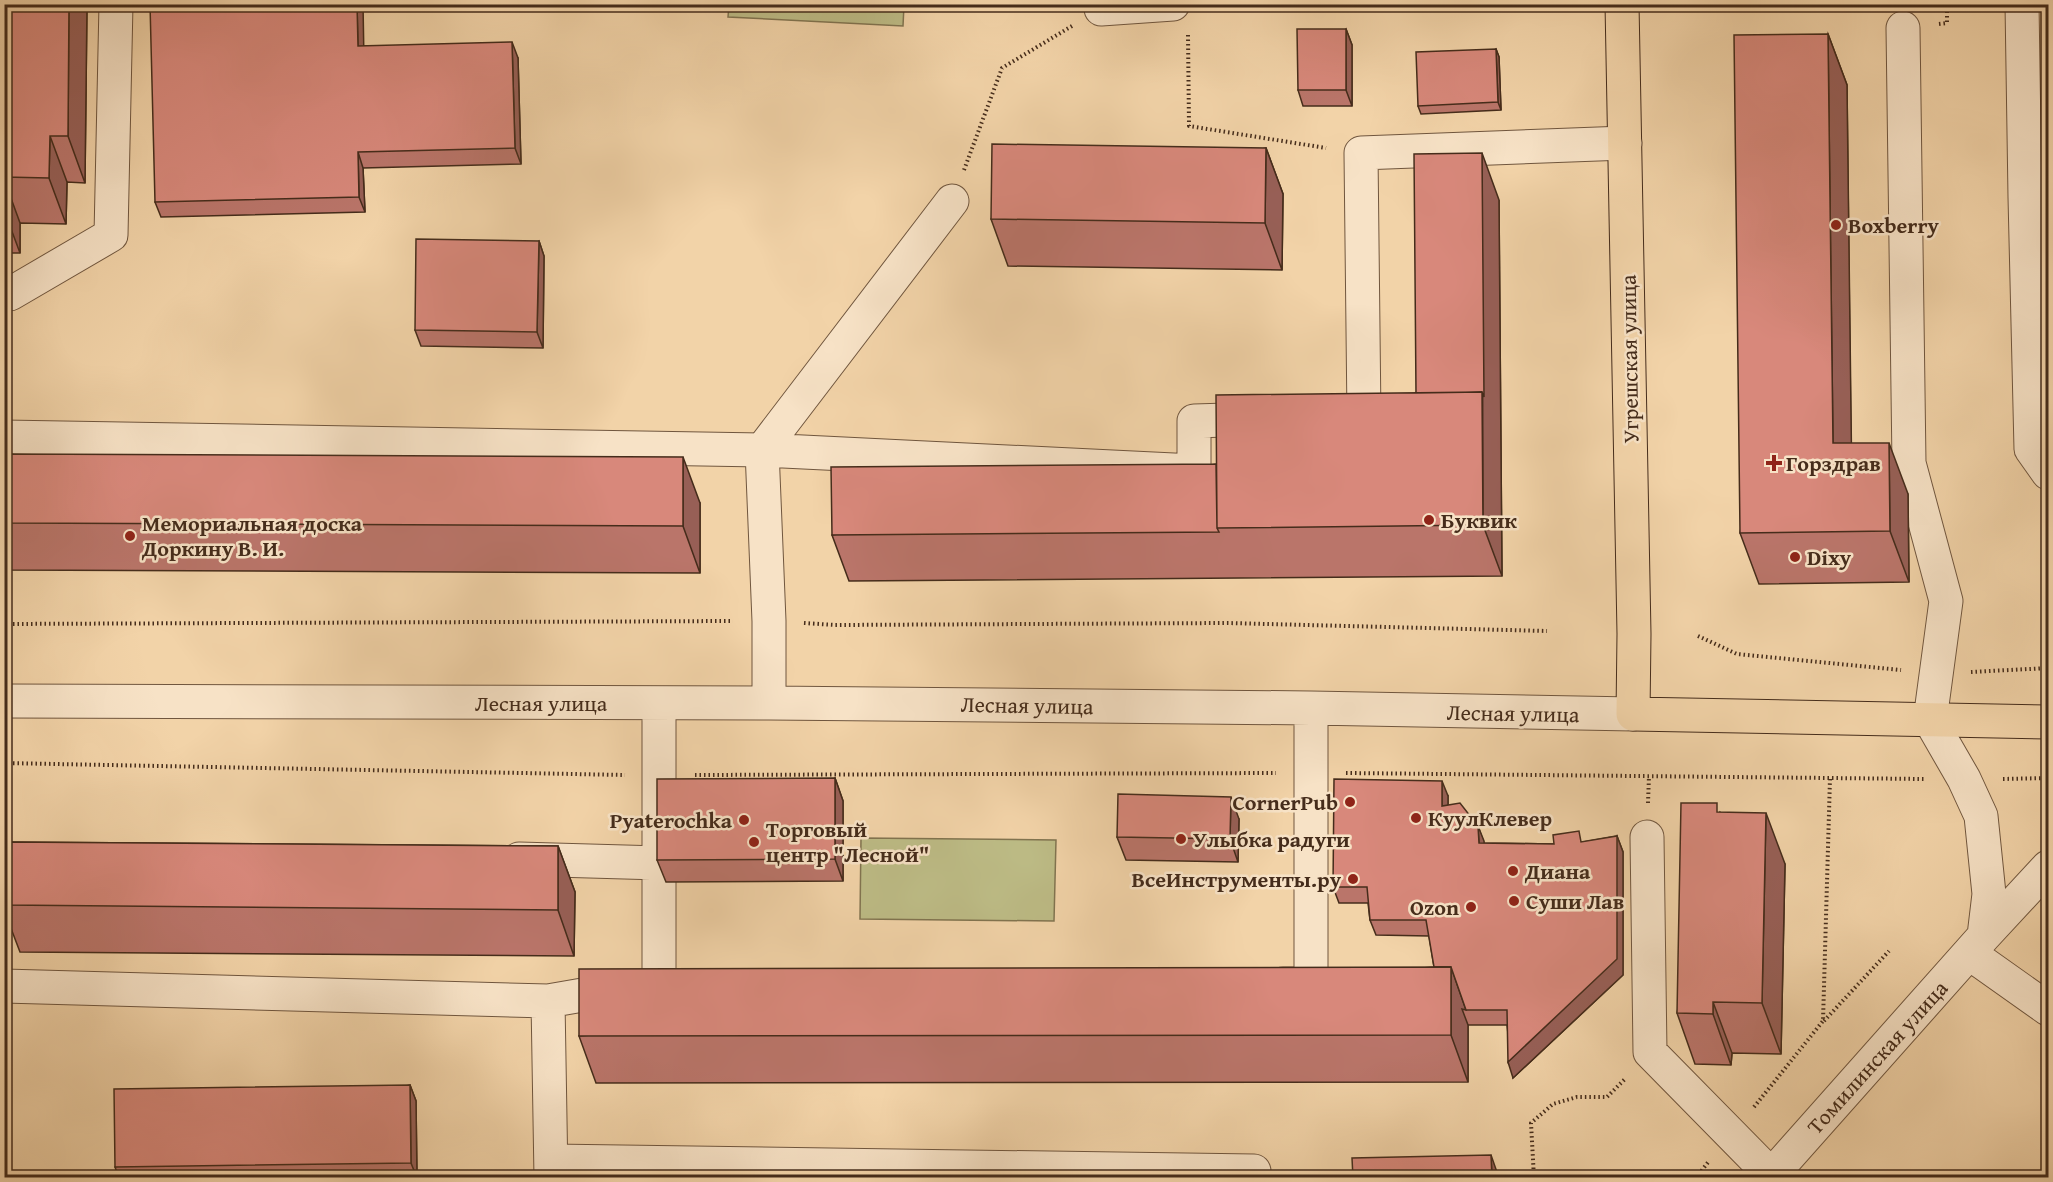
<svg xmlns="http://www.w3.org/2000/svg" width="2053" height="1182" viewBox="0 0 2053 1182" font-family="'Gentium Book Plus',serif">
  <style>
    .green { fill: #bdbc86; stroke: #817450; stroke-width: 1.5 }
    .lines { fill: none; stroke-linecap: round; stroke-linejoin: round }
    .minor-casing { stroke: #70563e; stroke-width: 35 }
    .major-casing { stroke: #452c1b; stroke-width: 35 }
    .path { stroke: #452c1b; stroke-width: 4; stroke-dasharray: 1.5 3; stroke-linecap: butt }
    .minor { stroke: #f7e2c6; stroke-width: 33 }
    .major { stroke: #f2d3a8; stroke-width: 33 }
    .wall { fill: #ba756a; stroke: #452c1b; stroke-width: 1.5 }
    .shaded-wall { fill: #975f56; stroke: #452c1b; stroke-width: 1.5 }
    .building { fill: #d8887b; stroke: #452c1b; stroke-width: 1.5 }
    .poi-dot { fill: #8f2418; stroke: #f7e2c6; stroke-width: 2 }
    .labels { text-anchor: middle; stroke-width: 5; stroke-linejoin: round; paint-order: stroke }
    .poi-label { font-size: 22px; font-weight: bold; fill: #452c1b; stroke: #f7e2c6; text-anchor: start }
    .street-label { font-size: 22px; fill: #452c1b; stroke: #f7e2c6 }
  </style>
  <rect width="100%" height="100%" fill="#f2d3a8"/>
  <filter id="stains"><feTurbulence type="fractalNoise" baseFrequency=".00333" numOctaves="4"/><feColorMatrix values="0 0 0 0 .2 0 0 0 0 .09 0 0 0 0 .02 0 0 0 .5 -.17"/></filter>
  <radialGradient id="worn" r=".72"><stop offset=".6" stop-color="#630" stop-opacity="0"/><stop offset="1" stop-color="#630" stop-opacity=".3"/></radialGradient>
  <path class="green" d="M729 5H904L903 26 728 17Z
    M861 838 1056 840 1054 921 860 919Z"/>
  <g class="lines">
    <g class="minor-casing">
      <path id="minor" d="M1101 4V9L1173 4
        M2022 4 2025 197
        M1903 28 1909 463 1946 601 1930 720 1964 779 1981 816 1989 894 1984 936
        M2048 197H2025L2031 449 2048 473
        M4 294H10L111 235 116 4
        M1344 418H1364L1361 153 1625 143
        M4 437 762 450 1194 471V421L1260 419
        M4 701 769 703 1311 708 1633 714
        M769 703V621L762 450 952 201
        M1647 837 1650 1052 1771 1175
        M519 859 660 863
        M1969 953 2048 1009
        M659 981V704
        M1283 984H1311V708
        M4 986 548 1001 623 988
        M548 1001 551 1178
        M551 1161 1254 1171
        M1769 1178 1984 936 2048 867"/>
    </g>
    <g class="major-casing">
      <path id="major" d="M1622 4 1634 634 1633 714 2048 722"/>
    </g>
    <path class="path" d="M1939 24 1947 23V4
      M1188 35 1189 126 1326 148
      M964 170 1002 68 1072 26
      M804 623 835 625 1227 623 1547 631
      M4 624 733 621
      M1698 636 1737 654 1901 670
      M1971 672 2048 668
      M4 763 625 775
      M1346 773 1924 779
      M695 775 1276 773
      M2003 779 2048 778
      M1648 803 1649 776
      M1824 1021 1889 951
      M1754 1107 1823 1021 1830 778
      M1534 1178 1531 1123 1553 1104 1577 1097H1607L1625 1079
      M1696 1178 1709 1161"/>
    <use href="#minor" class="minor"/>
    <use href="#major" class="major"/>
  </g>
  <path class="wall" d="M5 4H87L85 183 67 182 66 224 20 223V253H4Z
    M1901 4H1927V6H1902Z
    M1346 29 1352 45V106H1303L1298 90Z
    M1828 34 1847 85 1851 443 1908 494 1909 582 1759 584 1740 533Z
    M364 46 518 58 521 164 363 168 365 212 161 217 155 202Z
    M1496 49 1499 57 1501 110 1421 114 1418 106Z
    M1266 148 1283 194 1282 270 1008 266 991 219Z
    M1499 200 1502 576 849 581 832 535 1216 464 1416 393Z
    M539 241 544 256 543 348 421 346 415 330Z
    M4 454 700 503V573L4 570Z
    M835 778 843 801V881L666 882 657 860Z
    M1448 796V805L1478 826 1484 843 1554 844 1583 842 1617 836 1623 852V975L1513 1078 1507 1025H1468V1082L596 1083 579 1036 1434 967 1429 936 1376 935 1370 920 1368 903H1339L1333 887Z
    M1720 812 1785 864 1781 1054 1732 1053 1731 1065 1695 1064 1677 1013Z
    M1239 819 1238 862 1126 860 1117 837Z
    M4 842 558 846 575 892 574 956 20 952 4 910Z
    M410 1085 416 1101 417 1178H119L115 1167Z"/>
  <path class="shaded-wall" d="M69 4H87L85 183 68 136Z
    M357 4H363L364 61 358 46Z
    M1346 29 1352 45V106L1346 90Z
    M1828 34 1847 85 1852 494 1833 443Z
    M512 42 518 58 521 164 515 148Z
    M1496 49 1499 57 1501 110 1498 102Z
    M50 136 67 182 66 224 49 178Z
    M1266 148 1283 194 1282 270 1265 223Z
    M358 152 363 168 365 212 359 197Z
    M1482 153 1499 200 1502 576 1483 525Z
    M4 179 20 223V253L4 210Z
    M539 241 544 256 543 348 537 332Z
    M1889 443 1908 494 1909 582 1890 531Z
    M683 457 700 503V573L683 526Z
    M835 778 843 801V881L835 859Z
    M1442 781 1448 796V822L1442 806Z
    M1231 797 1239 819 1238 862 1230 839Z
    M1766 813 1785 864 1781 1054 1762 1003Z
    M1478 826 1484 841 1485 859 1479 843Z
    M1617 836 1623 852V975L1513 1078 1508 1062Z
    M558 846 575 892 574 956 558 910Z
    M1451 967 1466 1010 1462 1009 1468 1025V1082L1451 1035Z
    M1713 1002 1732 1053 1731 1065 1713 1014Z
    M410 1085 416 1101 417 1178 411 1163Z
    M1491 1155 1499 1178H1492Z"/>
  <path class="building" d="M5 4H69L68 136H50L49 178 4 177Z
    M150 4H357L358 46 512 42 515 148 358 152 359 197 155 202Z
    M1297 29H1346V90H1298Z
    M1828 34 1833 443H1889L1890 531 1740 533 1734 35Z
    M1496 49 1498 102 1418 106 1416 52Z
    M992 144 1266 148 1265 223 991 219Z
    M1482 153 1484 397 1482 392 1416 393 1414 154Z
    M416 239 539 241 537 332 415 330Z
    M1482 392 1483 525 1217 528 1216 395Z
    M4 454 683 457V526L4 523Z
    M1216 464 1217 528 1219 532 832 535 831 467Z
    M835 778V859L657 860V779Z
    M1334 779 1442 781V806L1460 803 1478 826 1479 843 1554 844 1553 835 1579 831 1581 842 1617 836V959L1508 1062 1507 1010H1466L1451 967H1434L1426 920H1370L1367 887H1333Z
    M1118 794 1231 797 1230 839 1117 837Z
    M1681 803H1717V812L1766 813 1762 1003 1713 1002V1014L1677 1013Z
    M4 842 558 846V910L4 905Z
    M1451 967V1035L579 1036V969Z
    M410 1085 411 1163 115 1167 114 1089Z
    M1491 1155 1492 1178H1353L1352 1158Z"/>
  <g class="poi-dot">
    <circle cx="1836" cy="225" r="6"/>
    <path d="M1771 454h6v6h6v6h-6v6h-6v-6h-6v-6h6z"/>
    <circle cx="1429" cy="520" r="6"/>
    <circle cx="130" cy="536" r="6"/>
    <circle cx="1795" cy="557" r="6"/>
    <circle cx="1350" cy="802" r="6"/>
    <circle cx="1416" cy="818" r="6"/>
    <circle cx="744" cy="820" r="6"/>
    <circle cx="1181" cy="839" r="6"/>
    <circle cx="754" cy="842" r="6"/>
    <circle cx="1513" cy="871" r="6"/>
    <circle cx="1353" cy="879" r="6"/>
    <circle cx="1514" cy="901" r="6"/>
    <circle cx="1471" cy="907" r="6"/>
  </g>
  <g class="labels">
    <g class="poi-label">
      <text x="1848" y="233">Boxberry</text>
      <text x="1786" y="471">Горздрав</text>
      <text x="1441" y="528">Буквик</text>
      <text x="142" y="531">Мемориальная доска<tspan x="142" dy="25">Доркину В. И.</tspan></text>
      <text x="1807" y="565">Dixy</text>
      <text x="1338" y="810" text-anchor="end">CornerPub</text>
      <text x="1428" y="826">КуулКлевер</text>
      <text x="732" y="828" text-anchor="end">Pyaterochka</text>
      <text x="766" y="837">Торговый<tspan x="766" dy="25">центр "Лесной"</tspan></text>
      <text x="1193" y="847">Улыбка радуги</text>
      <text x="1525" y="879">Диана</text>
      <text x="1341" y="887" text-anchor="end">ВсеИнструменты.ру</text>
      <text x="1526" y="909">Суши Лав</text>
      <text x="1459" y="915" text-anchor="end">Ozon</text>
    </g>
    <g class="street-label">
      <text transform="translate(1629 359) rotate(-91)" y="8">Угрешская улица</text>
      <text x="541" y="711">Лесная улица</text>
      <text transform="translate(1027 705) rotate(1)" y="8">Лесная улица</text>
      <text transform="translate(1513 713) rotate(1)" y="8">Лесная улица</text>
      <text transform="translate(1877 1057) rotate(-48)" y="8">Томилинская улица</text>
    </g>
  </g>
  <rect width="2053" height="1182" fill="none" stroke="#f2d3a8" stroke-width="24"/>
  <rect x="6" y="6" width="2041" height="1170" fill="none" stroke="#452c1b" stroke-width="3"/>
  <rect x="12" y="12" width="2029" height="1158" fill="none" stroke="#452c1b" stroke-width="1.5"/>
  <rect width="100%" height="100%" filter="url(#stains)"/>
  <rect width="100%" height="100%" fill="url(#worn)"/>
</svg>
